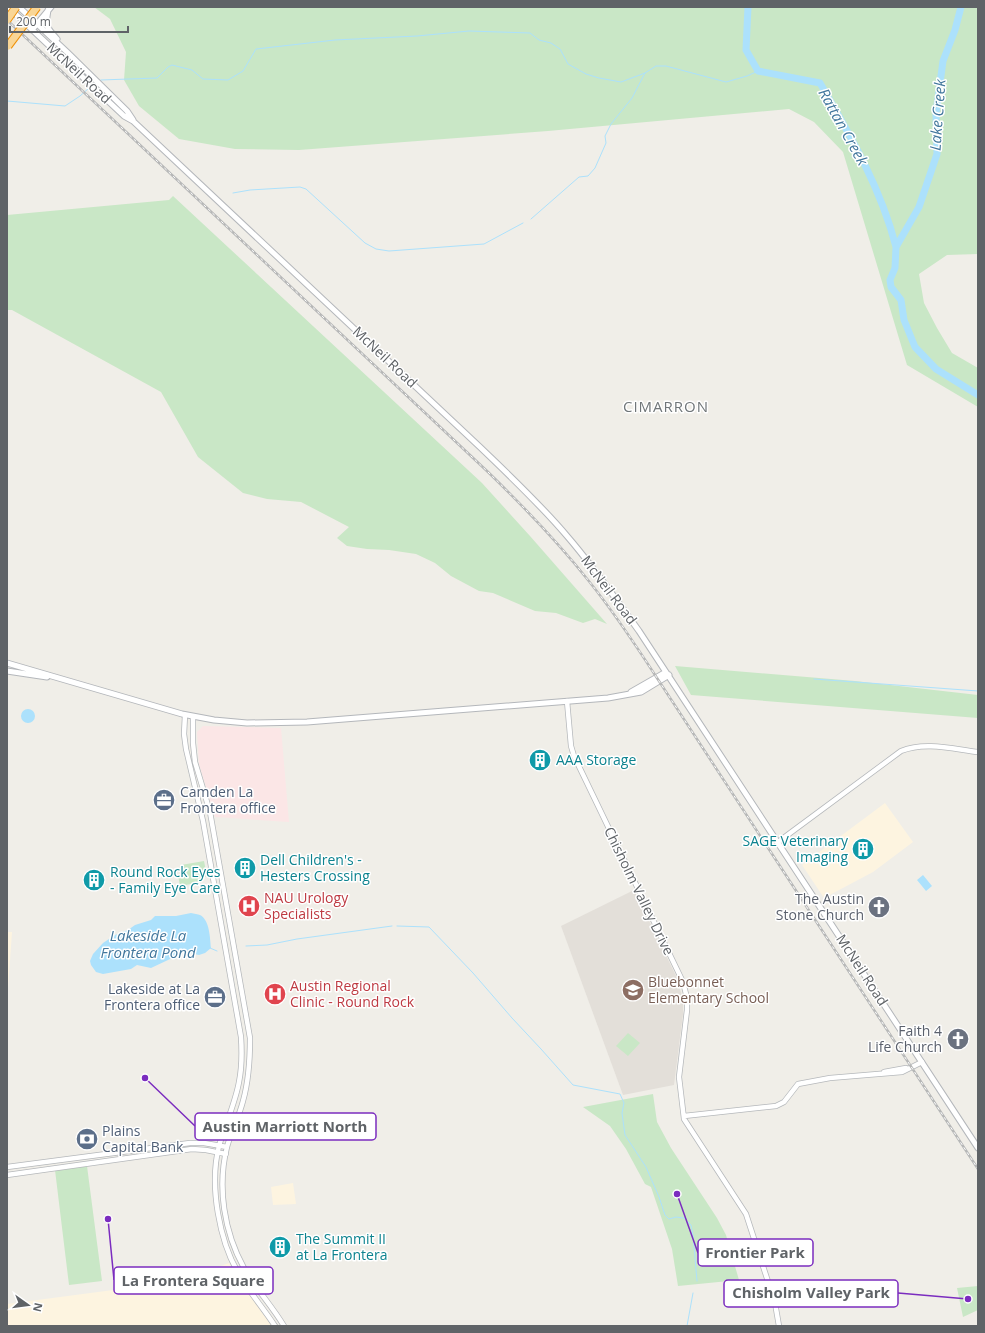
<svg xmlns="http://www.w3.org/2000/svg" width="985" height="1333" viewBox="0 0 985 1333" font-family="'Open Sans',sans-serif">
  <style>
    .commercial { fill: #fdf4e0 }
    .education { fill: #e3dfd9 }
    .medical { fill: #fbe6e6 }
    .green { fill: #c9e7c6 }
    .water { fill: #ace1fc }
    .lines { fill: none; stroke-linecap: round; stroke-linejoin: round }
    .stream { stroke: #ace1fc; stroke-width: 1 }
    .river { stroke: #ace1fc; stroke-width: 7 }
    .tertiary-casing { stroke: #b5b8bb; stroke-width: 6 }
    .secondary-casing { stroke: #b4b7bb; stroke-width: 7 }
    .tertiary { stroke: #fff; stroke-width: 4.5 }
    .secondary { stroke: #fff; stroke-width: 5 }
    .rail-casing { stroke: #b6b7b7; stroke-width: 2.5 }
    .rail { stroke: #fff; stroke-width: 1; stroke-dasharray: 3; stroke-linecap: butt }
    .motorway-bridge-casing { stroke: #ef9109; stroke-width: 9; stroke-linecap: butt }
    .motorway-bridge { stroke: #f9d696; stroke-width: 7 }
    .labels { text-anchor: middle; stroke-width: 3; stroke-linejoin: round; paint-order: stroke }
    .street-label { font-size: 14px; fill: #5f6367; stroke: #fff }
    .culture-label { font-size: 14px; fill: #0d838f; stroke: #fff; text-anchor: start }
    .service-label { font-size: 14px; fill: #4e5e75; stroke: #fff; text-anchor: start }
    .health-label { font-size: 14px; fill: #be3a42; stroke: #fff; text-anchor: start }
    .worship-label { font-size: 14px; fill: #5b616d; stroke: #fff; text-anchor: end }
    .education-label { font-size: 14px; fill: #785e54; stroke: #fff; text-anchor: start }
    .water-label { font-size: 15px; font-style: italic; fill: #42779d; stroke: #fff }
    .neighbourhood-label { font-size: 15px; letter-spacing: 1px; fill: #707679; stroke: #fff }
    .leader { fill: none; stroke: #7b2cbf; stroke-width: 1.5 }
    .callout-dot { fill: #7b2cbf; stroke: #fff; stroke-width: 1.5 }
    .callout { fill: #fff; stroke: #7b2cbf; stroke-width: 1.5 }
    .callout-label { font-size: 15px; text-anchor: middle; font-weight: bold; fill: #5f6367 }
  </style>
  <rect width="100%" height="100%" fill="#f0eee8"/>
  <path class="commercial" d="M885 803 913 842 873 872 824 898 802 865Z
    M7 932H12L7 1003Z
    M293 1183 296 1204 273 1205 271 1187Z
    M229 1263 244 1287 272 1326H7V1304L151 1285 194 1276Z"/>
  <path class="education" d="M634 890 678 980 683 1001V1014L674 1085 623 1095 561 926Z"/>
  <path class="medical" d="M203 726 281 728 289 822 215 817 199 764 197 732Z"/>
  <path class="green" d="M94 7H978V254L947 255 919 274 924 303 937 328 952 353 978 368V407L907 365 843 152 814 122 789 109 548 131 299 150 235 149 179 139 139 106 124 80 126 52 110 19Z
    M173 196 482 483 530 536 607 624 595 619 583 623 556 613 535 611 493 593 479 591 451 576 435 563 416 554 389 550 367 549 347 546 337 538 349 527 301 502 267 499 243 493 198 457 161 392 12 310H7V215L169 200Z
    M675 666 855 681 978 695V718L691 695Z
    M204 861 207 876 203 878 202 882 180 886 178 875 182 874 181 865Z
    M628 1033 640 1043 628 1056 616 1046Z
    M653 1094 657 1122 671 1148 717 1218 726 1235 739 1280 678 1286 672 1249 651 1187 645 1184 626 1149 610 1126 583 1107Z
    M87 1166 102 1281 69 1285 55 1170Z
    M978 1286V1310L963 1317 957 1288Z"/>
  <path class="water" d="M21 716a7 7 0 1 1 14 0a7 7 0 1 1-14 0Z
    M923 875 932 886 926 891 917 880Z
    M191 913C194 914 198 914 200 915 210 920 210 939 211 948L205 953 199 955 185 952 151 968 137 965 131 969 103 974 96 972 91 965 90 961 93 954 103 943 115 935 128 930 135 925 151 920 155 916H176Z"/>
  <g class="lines">
    <path class="stream" d="M101 80 157 78 168 67 172 65 192 70 203 79 228 80 243 71 256 49 335 40 417 36 469 31 530 33 539 40 551 43 560 49 568 64 586 74 599 78 621 82 645 73 656 66H666L726 82 747 76 758 71
      M7 101 65 106 80 96 89 88
      M233 193 250 190 300 187 306 189 365 243 376 249 389 251 484 244 523 223
      M531 219 579 177 588 176 595 168 606 143 605 136 611 124 632 98 645 73
      M814 679 978 691
      M397 926 429 927 473 973 512 1018 541 1049 573 1085 620 1094 624 1103 622 1113 625 1135 646 1167 659 1197 665 1215 669 1219 676 1217 684 1218 691 1225 693 1235 697 1281
      M246 946 267 945 297 939 392 926
      M210 948 217 951
      M687 1326 693 1293"/>
    <path class="river" d="M748 7 746 50 758 71 820 83C850 135 881 188 896 247
      M961 7 955 30 943 61 936 113 937 154 919 207 896 247 895 268 890 280 891 287 901 300 904 320 915 347 936 369 978 395"/>
    <g class="tertiary-casing">
      <path id="tertiary" d="M567 701 571 746 574 756 683 982 687 998V1010L679 1077 684 1119 746 1214 775 1303 779 1326
        M185 715 184 734 186 749 203 821 241 1037C242 1052 242 1067 239 1082 235 1104 225 1125 219 1146 209 1185 219 1242 240 1276 250 1293 264 1309 275 1326
        M193 717V743L195 762 210 812 250 1038C250 1059 249 1080 243 1101 239 1117 231 1132 227 1147 217 1187 224 1232 244 1268 256 1289 272 1306 284 1326
        M778 842 901 751C925 741 953 749 978 752
        M884 1072 906 1068
        M684 1116 776 1106 784 1102 798 1084 830 1078 902 1072 922 1062
        M7 1167 190 1143H204L227 1147
        M7 1175 192 1149 206 1150 226 1154"/>
    </g>
    <g class="secondary-casing">
      <path id="secondary" d="M8 7 124 116 133 121 481 448C511 477 541 505 567 536 593 566 616 599 639 631L978 1148
        M19 7 67 52 127 111 133 120
        M48 10C45 26 46 27 57 39
        M32 30 51 7
        M7 663 182 714 214 720 247 723 307 722 608 698 641 692 669 675
        M7 671 47 677
        M631 692 666 672"/>
    </g>
    <use href="#tertiary" class="tertiary"/>
    <use href="#secondary" class="secondary"/>
    <g class="rail-casing">
      <path id="rail" d="M7 20 488 472C523 506 557 541 588 580 613 611 635 644 657 678L978 1169"/>
    </g>
    <use href="#rail" class="rail"/>
    <g class="motorway-bridge-casing">
      <path id="motorway-bridge" d="M7 20 16 7
        M8 46 37 7"/>
    </g>
    <use href="#motorway-bridge" class="motorway-bridge"/>
  </g>
  <defs>
    <g id="building-disc" transform="scale(1.15)"><circle r="9.5" fill="#0f9aa8" stroke="#fff"/><path d="M-4-6H4V6H1V3H-1V6H-4ZM-2.5-4.3h1.7v1.8h-1.7ZM.8-4.3h1.7v1.8H.8ZM-2.5-1h1.7V.8h-1.7ZM.8-1h1.7V.8H.8Z" fill="#fff"/></g>
    <g id="office-disc" transform="scale(1.15)"><circle r="9.5" fill="#5c6f8a" stroke="#fff"/><path d="M-6-3h4V-5.5h4V-3h4V5H-6ZM-1-4.5V-3h2v-1.5ZM-6 0V1H6V0Z" fill="#fff"/></g>
    <g id="hospital-disc" transform="scale(1.15)"><circle r="9.5" fill="#e0444e" stroke="#fff"/><path d="M-5-5h3v3.5h4V-5h3V5h-3V1.5h-4V5h-3Z" fill="#fff"/></g>
    <g id="church-disc" transform="scale(1.15)"><circle r="9.5" fill="#6b7280" stroke="#fff"/><path d="M-1.2-6h2.4v3.5h3.3v2.4h-3.3V6h-2.4V-.1h-3.3v-2.4h3.3Z" fill="#fff"/></g>
    <g id="school-disc" transform="scale(1.15)"><circle r="9.5" fill="#8d6e63" stroke="#fff"/><path d="M0-5L7-2L0 1L-7-2ZM-4 1L0 2.5L4 1V4Q0 6-4 4Z" fill="#fff"/></g>
    <g id="bank-disc" transform="scale(1.15)"><circle r="9.5" fill="#5c6f8a" stroke="#fff"/><path d="M-6-4H6V4H-6ZM0-2.3a2.3 2.3 0 1 0 0 4.6a2.3 2.3 0 1 0 0-4.6Z" fill="#fff"/></g>
  </defs>
  <g fill-rule="evenodd">
    <use href="#building-disc" x="540" y="760"/>
    <use href="#office-disc" x="164" y="800"/>
    <use href="#building-disc" x="863" y="849"/>
    <use href="#building-disc" x="245" y="868"/>
    <use href="#building-disc" x="94" y="880"/>
    <use href="#hospital-disc" x="249" y="906"/>
    <use href="#church-disc" x="879" y="907"/>
    <use href="#school-disc" x="633" y="990"/>
    <use href="#hospital-disc" x="275" y="994"/>
    <use href="#office-disc" x="215" y="997"/>
    <use href="#church-disc" x="958" y="1039"/>
    <use href="#bank-disc" x="87" y="1139"/>
    <use href="#building-disc" x="280" y="1247"/>
  </g>
  <g class="labels">
    <g class="street-label">
      <text transform="translate(79 73) rotate(43)" y="5">McNeil Road</text>
      <text transform="translate(385 357) rotate(43)" y="5">McNeil Road</text>
      <text transform="translate(609 590) rotate(53)" y="5">McNeil Road</text>
      <text transform="translate(639 891) rotate(64)" y="5">Chisholm Valley Drive</text>
      <text transform="translate(862 970) rotate(57)" y="5">McNeil Road</text>
    </g>
    <g class="culture-label">
      <text x="556" y="765">AAA Storage</text>
      <text x="848" y="846" text-anchor="end">SAGE Veterinary<tspan x="848" dy="16">Imaging</tspan></text>
      <text x="260" y="865">Dell Children's -<tspan x="260" dy="16">Hesters Crossing</tspan></text>
      <text x="110" y="877">Round Rock Eyes<tspan x="110" dy="16">- Family Eye Care</tspan></text>
      <text x="296" y="1244">The Summit II<tspan x="296" dy="16">at La Frontera</tspan></text>
    </g>
    <g class="service-label">
      <text x="180" y="797">Camden La<tspan x="180" dy="16">Frontera office</tspan></text>
      <text x="200" y="994" text-anchor="end">Lakeside at La<tspan x="200" dy="16">Frontera office</tspan></text>
      <text x="102" y="1136">Plains<tspan x="102" dy="16">Capital Bank</tspan></text>
    </g>
    <g class="health-label">
      <text x="264" y="903">NAU Urology<tspan x="264" dy="16">Specialists</tspan></text>
      <text x="290" y="991">Austin Regional<tspan x="290" dy="16">Clinic - Round Rock</tspan></text>
    </g>
    <g class="worship-label">
      <text x="864" y="904">The Austin<tspan x="864" dy="16">Stone Church</tspan></text>
      <text x="942" y="1036">Faith 4<tspan x="942" dy="16">Life Church</tspan></text>
    </g>
    <g class="education-label">
      <text x="648" y="987">Bluebonnet<tspan x="648" dy="16">Elementary School</tspan></text>
    </g>
    <g class="water-label">
      <text transform="translate(938 115) rotate(-86)" y="5">Lake Creek</text>
      <text transform="translate(843 127) rotate(61)" y="5">Rattan Creek</text>
      <text x="148" y="941">Lakeside La<tspan x="148" dy="17">Frontera Pond</tspan></text>
    </g>
    <g class="neighbourhood-label">
      <text x="666" y="412">CIMARRON</text>
    </g>
  </g>
  <path class="leader" d="M145 1078L195 1126M677 1194L698 1253M108 1219L114 1280M968 1299L898 1293"/>
  <g class="callout-dot">
    <circle cx="145" cy="1078" r="4"/>
    <circle cx="677" cy="1194" r="4"/>
    <circle cx="108" cy="1219" r="4"/>
    <circle cx="968" cy="1299" r="4"/>
  </g>
  <g class="callout">
    <rect x="195" y="1113" width="181" height="27" rx="4"/>
    <rect x="698" y="1239" width="115" height="27" rx="4"/>
    <rect x="114" y="1267" width="159" height="27" rx="4"/>
    <rect x="724" y="1280" width="174" height="27" rx="4"/>
  </g>
  <g class="callout-label">
    <text x="285" y="1132">Austin Marriott North</text>
    <text x="755" y="1258">Frontier Park</text>
    <text x="193" y="1286">La Frontera Square</text>
    <text x="811" y="1298">Chisholm Valley Park</text>
  </g>
  <rect width="985" height="1333" fill="none" stroke="#5f6367" stroke-width="16"/>
  <g transform="translate(28 1305) rotate(104)" stroke="#ffffff" stroke-width="3" paint-order="stroke">
  <path d="M0-3L7 15L0 10L-7 15Z" fill="#5f6367"/>
  <text y="-6" font-size="11" font-weight="bold" text-anchor="middle" fill="#5f6367">N</text>
  </g>
  <path d="M10 26v6h118v-6" fill="none" stroke="#5f6367" stroke-width="2"/>
  <text x="16" y="26" font-size="12" fill="#5f6367" stroke="#ffffff" stroke-width="3" paint-order="stroke">200 m</text>
</svg>
